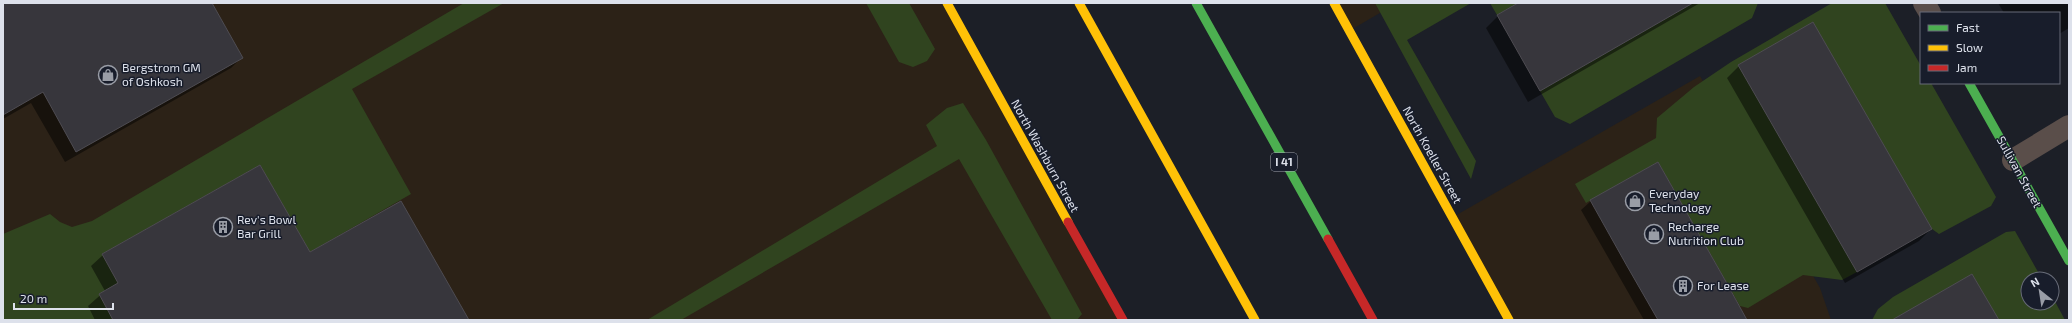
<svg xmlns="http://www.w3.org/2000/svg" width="2072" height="323" viewBox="0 0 2072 323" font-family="'Exo 2',sans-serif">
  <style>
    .commercial { fill: #2c2217 }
    .green { fill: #30441f }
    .shadow { fill: #0007 }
    .building { fill: #37363c; stroke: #4e4c52 }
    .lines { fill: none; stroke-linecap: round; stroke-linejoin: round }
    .street { stroke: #5a4e4a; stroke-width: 22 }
    .fast { stroke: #4caf50; stroke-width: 9 }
    .slow { stroke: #ffc107; stroke-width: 9 }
    .jam { stroke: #c62828; stroke-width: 9 }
    .labels { text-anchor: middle; stroke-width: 3; stroke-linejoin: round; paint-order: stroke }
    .shield { fill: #181d2b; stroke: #a2a6b1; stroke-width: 1 }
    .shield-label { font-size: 11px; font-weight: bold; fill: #dde1eb }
    .poi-label { font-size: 12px; fill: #dde1eb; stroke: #181d2b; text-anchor: start }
    .street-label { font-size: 12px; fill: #dde1eb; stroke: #181d2b }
  </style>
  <rect width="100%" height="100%" fill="#1c1f27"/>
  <path class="commercial" d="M3 3H947L1123 320H3Z
    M1334 3H1397L1349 31Z
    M1700 76 1820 288 1831 320H1509L1453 217Z"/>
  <path class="green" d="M464 3H504L352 89 411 194 310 252 260 165 102 254 118 283 99 294 113 320H3V234L50 214 60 222 72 227 92 221Z
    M866 3H909L935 49 927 61 913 67 899 62Z
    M1375 3H1471L1407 40 1476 161 1471 179Z
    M1490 3H1518L1497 15Z
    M1693 3H1758L1752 18 1570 124 1555 117 1540 91Z
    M1832 3H1885L1921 66V83H1931L1996 197 1991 206 1939 234 1932 229 1812 22 1857 272 1842 280 1803 275 1748 308 1740 306 1658 162 1586 203 1575 184 1656 138 1657 118 1694 87 1731 62Z
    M963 103 986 140 1082 314 1077 320H1052L959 159 681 320H647L937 146 926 125 947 108Z
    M2015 231 2042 279H2028V303H2052V296L2065 320H1872L1878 309 1893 297 2006 232Z"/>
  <path class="shadow" d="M3 3H211L242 57 231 68 65 162 31 103 3 119Z
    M1520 3H1700L1528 102 1486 28 1498 16Z
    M1998 3H2069V28L2059 34V13H2004Z
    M1739 66 1931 229 1919 241 1845 283 1727 78Z
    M1591 201 1746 320H1644L1581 210Z
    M309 254 468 320H95L88 306 105 291 91 266 103 255Z"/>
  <path class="building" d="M3 3H212L243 58 76 152 43 92 3 115Z
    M1518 3H1693L1540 91 1497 15Z
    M1813 22 1932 229 1857 272 1738 65Z
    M1658 162 1725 280 1747 320H1658L1627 266 1590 200Z
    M260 165 310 252 401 201 469 320H113L99 294 118 283 102 254Z
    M1972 274 1999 320H1892Z"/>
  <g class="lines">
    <path class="street" d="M1924 3 1930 13
      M2013 160 2069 126"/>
    <path class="fast" d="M1196 3 1328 239
      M1969 83 2069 261"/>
    <path class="slow" d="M947 3 1068 222
      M1079 3 1255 320
      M1334 3 1509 320"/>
    <path class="jam" d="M1068 222 1123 320
      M1328 239 1373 320"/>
  </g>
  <defs>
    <g id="shop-ring" transform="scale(1)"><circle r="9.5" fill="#181d2b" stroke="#999da6" stroke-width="1.5"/><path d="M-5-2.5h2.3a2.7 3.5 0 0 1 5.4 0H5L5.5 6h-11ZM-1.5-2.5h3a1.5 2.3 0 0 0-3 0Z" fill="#999da6"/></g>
    <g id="building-ring" transform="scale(1)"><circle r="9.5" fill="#181d2b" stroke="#999da6" stroke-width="1.5"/><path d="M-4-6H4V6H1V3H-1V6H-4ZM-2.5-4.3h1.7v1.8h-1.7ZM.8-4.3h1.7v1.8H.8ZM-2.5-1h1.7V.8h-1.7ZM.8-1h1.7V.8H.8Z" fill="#999da6"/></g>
  </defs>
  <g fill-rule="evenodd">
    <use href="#shop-ring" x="108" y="75"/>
    <use href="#shop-ring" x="1635" y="201"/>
    <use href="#building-ring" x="223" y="227"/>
    <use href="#shop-ring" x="1654" y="234"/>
    <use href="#building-ring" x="1683" y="286"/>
  </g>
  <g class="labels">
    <rect class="shield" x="1271" y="153" width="26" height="18" rx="3"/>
    <g class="shield-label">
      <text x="1284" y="166">I 41</text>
    </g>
    <g class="poi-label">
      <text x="122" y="72">Bergstrom GM<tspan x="122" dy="14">of Oshkosh</tspan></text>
      <text x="1649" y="198">Everyday<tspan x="1649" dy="14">Technology</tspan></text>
      <text x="237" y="224">Rev's Bowl<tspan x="237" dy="14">Bar Grill</tspan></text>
      <text x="1668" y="231">Recharge<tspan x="1668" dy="14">Nutrition Club</tspan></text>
      <text x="1697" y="290">For Lease</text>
    </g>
    <g class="street-label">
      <text transform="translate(1432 155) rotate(61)" y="4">North Koeller Street</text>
      <text transform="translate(1045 156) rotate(61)" y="4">North Washburn Street</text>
      <text transform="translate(2019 172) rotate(61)" y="4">Sullivan Street</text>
    </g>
  </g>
  <rect width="2072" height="323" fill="none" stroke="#dde1eb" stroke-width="8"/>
  <rect x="1920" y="12" width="140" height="72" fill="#181d2b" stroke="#676b78"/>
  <rect x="1928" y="25" width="20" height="6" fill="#4caf50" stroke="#676b78"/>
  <text x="1956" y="32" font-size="12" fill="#dde1eb">Fast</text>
  <rect x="1928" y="45" width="20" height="6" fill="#ffc107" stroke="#676b78"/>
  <text x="1956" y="52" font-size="12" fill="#dde1eb">Slow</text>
  <rect x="1928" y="65" width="20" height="6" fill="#c62828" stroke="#676b78"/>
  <text x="1956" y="72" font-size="12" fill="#dde1eb">Jam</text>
  <g transform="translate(2040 291) rotate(330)"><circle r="19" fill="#181d2b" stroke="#676b78"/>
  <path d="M0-3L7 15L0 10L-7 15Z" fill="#999da6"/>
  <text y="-6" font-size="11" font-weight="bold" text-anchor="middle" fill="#dde1eb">N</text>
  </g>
  <path d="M14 303v6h99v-6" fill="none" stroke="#dde1eb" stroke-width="2"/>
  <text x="20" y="303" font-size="12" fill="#dde1eb" stroke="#181d2b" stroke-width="3" paint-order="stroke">20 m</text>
</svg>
